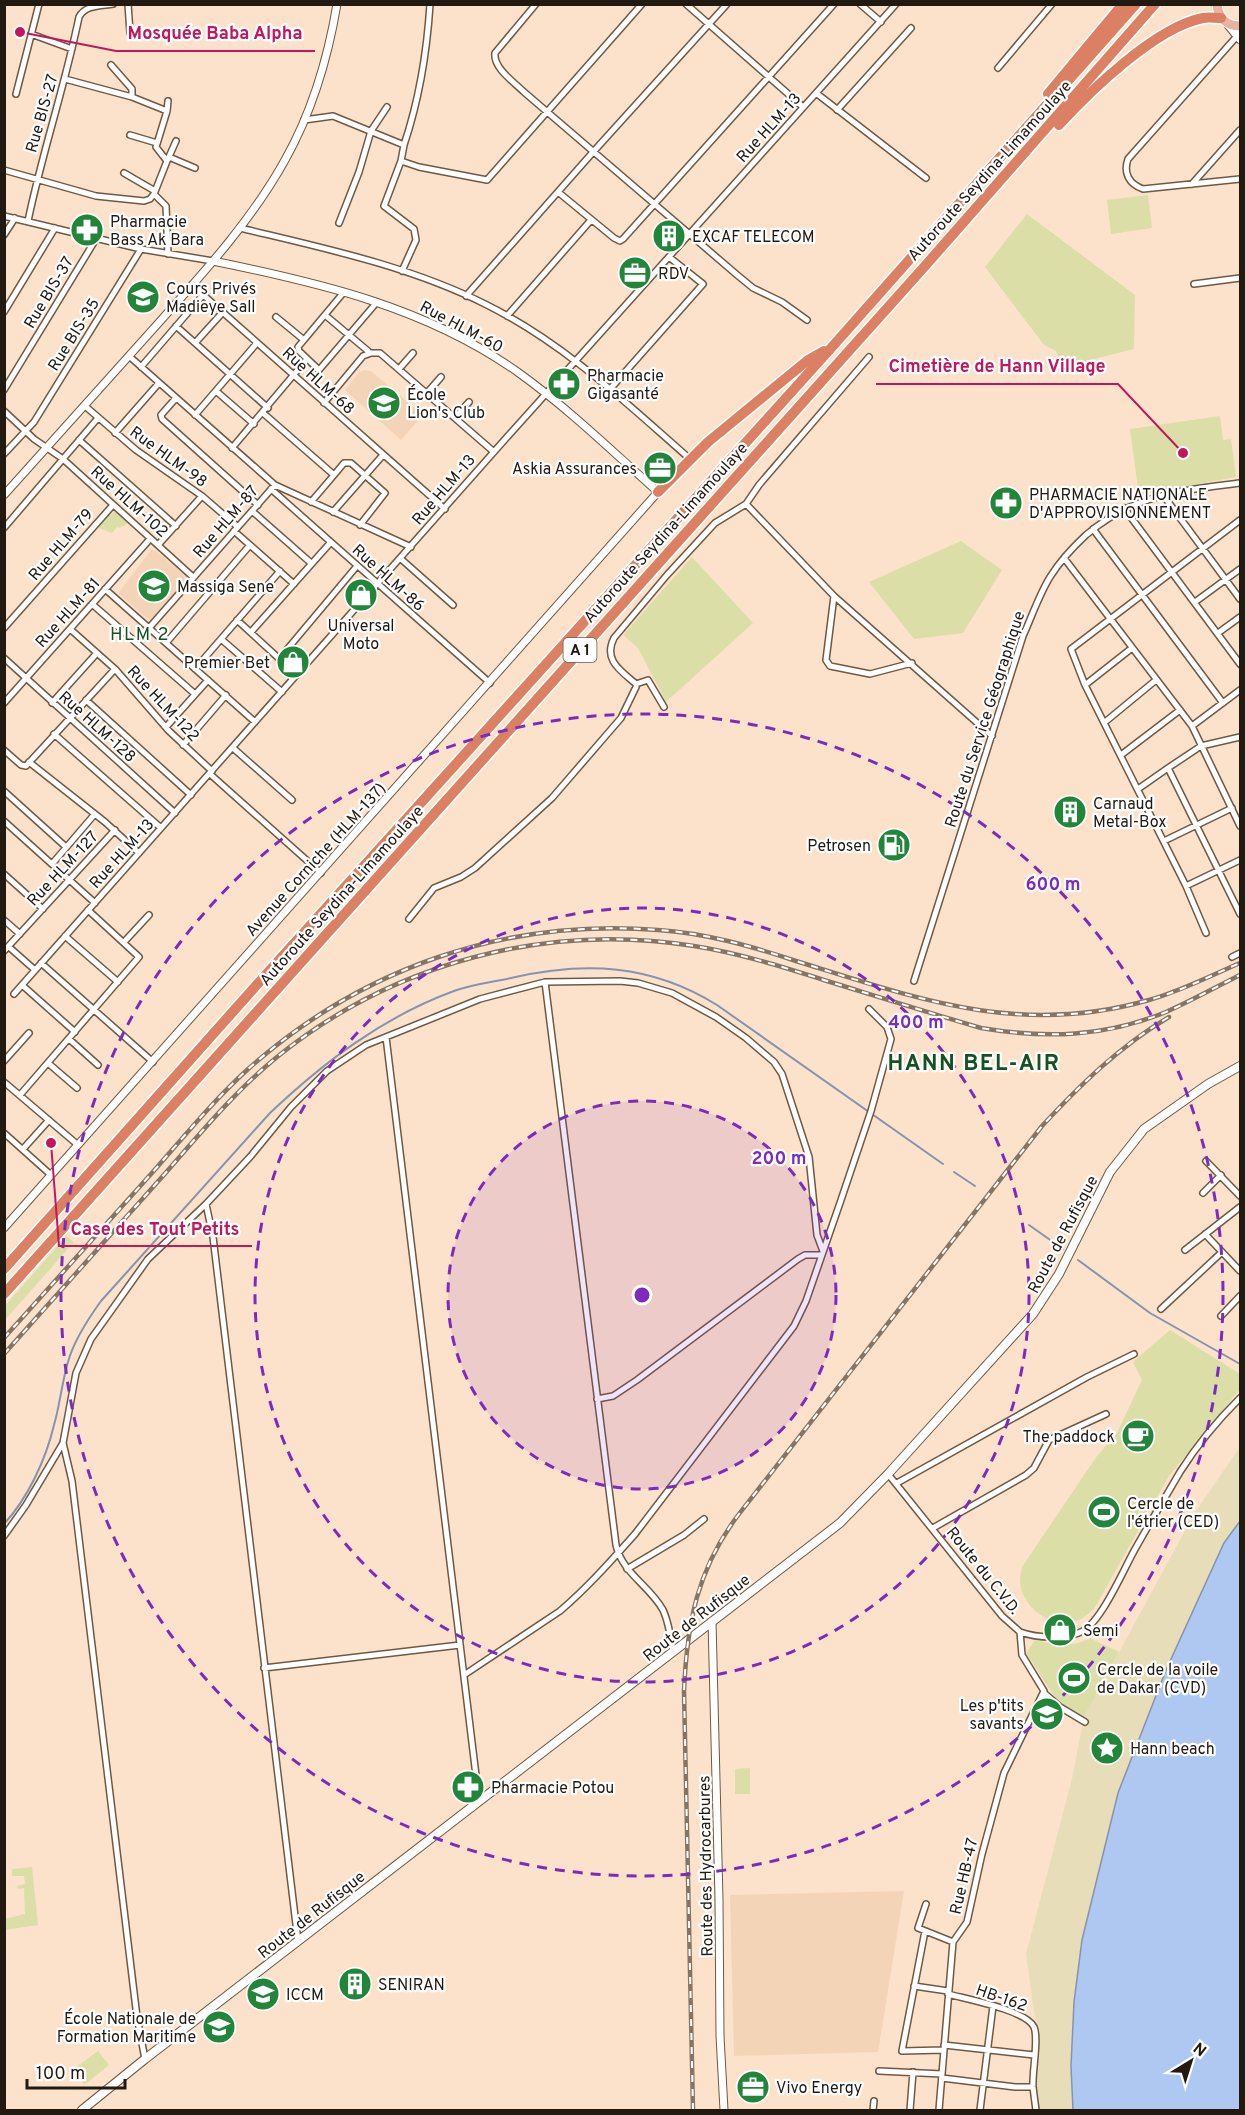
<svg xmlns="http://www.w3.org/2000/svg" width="1245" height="2115" viewBox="0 0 1245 2115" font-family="Overpass,sans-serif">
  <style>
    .built { fill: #f4d4b7 }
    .green { fill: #dbdea7 }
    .sand { fill: #e7ddb8 }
    .water { fill: #afc8f1; stroke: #8594ae; stroke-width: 1.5 }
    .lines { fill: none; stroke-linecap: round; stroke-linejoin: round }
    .stream { stroke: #8594ae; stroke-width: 2 }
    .minor-casing { stroke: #6f5944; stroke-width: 8 }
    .tertiary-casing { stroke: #6f5944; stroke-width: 9 }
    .secondary-casing { stroke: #6f5944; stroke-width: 10 }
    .primary-casing { stroke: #fff; stroke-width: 11 }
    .motorway-casing { stroke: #fff; stroke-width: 13 }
    .minor { stroke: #fff; stroke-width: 5 }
    .tertiary { stroke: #fff; stroke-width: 7 }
    .secondary { stroke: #fff; stroke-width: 8 }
    .primary { stroke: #eab3a1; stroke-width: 9 }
    .motorway { stroke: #dc8063; stroke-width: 10 }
    .rail-casing { stroke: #867565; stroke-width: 4.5 }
    .rail { stroke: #fff; stroke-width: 2; stroke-dasharray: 7; stroke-linecap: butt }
    .ring { fill: none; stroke: #7b2cbf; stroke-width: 3; stroke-dasharray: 10 8 }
    .labels { text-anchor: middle; stroke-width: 4.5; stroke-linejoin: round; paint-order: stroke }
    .shield { fill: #fff; stroke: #645e58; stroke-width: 1.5 }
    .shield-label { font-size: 15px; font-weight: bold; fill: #221910 }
    .street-label { font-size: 16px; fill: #221910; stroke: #fff }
    .poi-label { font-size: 16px; fill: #221910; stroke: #fff; text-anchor: start }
    .neighbourhood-label { font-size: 18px; letter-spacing: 1.5px; fill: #145222; stroke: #fff }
    .district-label { font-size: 22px; font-weight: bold; letter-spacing: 1.5px; fill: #145222; stroke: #fff }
    .centre { fill: #7b2cbf; stroke: #fff; stroke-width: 3 }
    .ring-label { font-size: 18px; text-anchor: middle; font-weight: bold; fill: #7b2cbf; stroke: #fff; stroke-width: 4.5; stroke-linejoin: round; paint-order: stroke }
    .leader { fill: none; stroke: #c2185b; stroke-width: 2 }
    .callout-dot { fill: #c2185b; stroke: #fff; stroke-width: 2 }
    .callout-label { font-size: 18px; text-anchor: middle; font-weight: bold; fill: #c2185b; stroke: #fff; stroke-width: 4.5; stroke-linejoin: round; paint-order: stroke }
  </style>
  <rect width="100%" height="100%" fill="#fce2ca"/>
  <path class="built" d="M365 370 371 371 423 415 401 440 345 390 359 372Z
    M151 550H155L189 579 152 620 148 619 120 595 119 592Z
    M904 1891 878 2052 734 2056 730 1895Z"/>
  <path class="green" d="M1148 195 1152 228 1111 234 1107 200Z
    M1027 214 1135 295 1134 349 1062 367 1056 351 1044 345 985 267Z
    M1220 416 1223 440 1231 439 1236 477 1139 495 1130 429Z
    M116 511 127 522V524L120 528 117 527 112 533 99 528V522L108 514 110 515Z
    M961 541 1002 570 963 633 914 639 869 582Z
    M692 557 753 623 666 702 638 648 623 635Z
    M66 1236 74 1242 5 1320V1306Z
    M1170 1330 1240 1374V1389L1169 1476 1094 1609C1089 1613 1084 1618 1079 1620 1053 1631 1022 1608 1020 1582 1020 1577 1021 1572 1022 1567L1097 1456 1117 1433 1142 1380 1133 1362Z
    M1090 1638 1119 1652 1084 1717 1058 1702 1026 1653 1035 1640C1054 1645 1072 1648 1090 1638Z
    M750 1768V1794H735V1769Z
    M32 1867 38 1925 5 1930V1919L25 1914 24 1888 18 1889 17 1886 25 1884 24 1876H12V1869Z
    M98 2051 109 2065 84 2085 74 2069Z"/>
  <path class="sand" d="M1240 1447V1521L1224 1543 1118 1793 1082 1940 1074 2002 1071 2066 1073 2110H1033L1032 2079 1036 2025 1026 1954 1072 1779 1084 1717 1194 1514Z"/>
  <path class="water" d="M1240 1521V2110H1073L1071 2066 1074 2002 1082 1940 1118 1793 1166 1670 1224 1543Z"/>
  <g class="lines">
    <path class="stream" d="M954 1172 975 1186
      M1029 1225 1063 1249
      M1078 1260 1150 1313 1240 1364
      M4 1524C28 1498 46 1459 54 1425 60 1404 62 1382 68 1362 74 1340 88 1319 101 1301L270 1113C324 1062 383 1017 454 991 472 984 493 982 511 978 585 961 651 964 717 1005L943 1164"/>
    <g class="minor-casing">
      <path id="minor" d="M128 4 130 33
        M536 4 495 53C493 68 514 82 524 92L736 274 753 288 782 302 807 320
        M686 4 803 107
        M860 4 881 22
        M31 34 72 49
        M1238 35 1128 159C1123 173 1129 184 1143 189L1240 179
        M111 65 132 89V97
        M998 68 1052 4
        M65 79 132 97 167 111 156 147 167 161 154 194 166 206 168 254
        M816 93 926 178
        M16 94 39 4
        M837 110 911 28
        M167 111 168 101
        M304 120 333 116 404 145 401 161 419 167 487 180 642 4
        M130 135 157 143
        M404 145C419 100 427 52 430 4
        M169 157 195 168
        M168 159 176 141
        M401 161 384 206 414 229 416 240 402 271
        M4 170 96 196 144 201 150 199 154 194
        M124 173 155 191
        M1192 184 1240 130
        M558 192 614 238 620 241 623 239 834 4
        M4 216 141 249 213 261
        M28 221C42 153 65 86 79 17 85 5 100 6 113 4
        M339 223 359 172 371 131 387 107
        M240 228C323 248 410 266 487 305 565 344 625 402 690 459
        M4 235 15 218
        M1194 284 1240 278
        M192 285 445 509
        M344 292 298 347 299 351 319 370 377 302
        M466 296 594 151 727 4
        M4 312 55 228
        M325 315 368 351
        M507 316 591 220
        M276 317 304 340
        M176 326 268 408
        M195 343 223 312
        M129 356 275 485 411 547
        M141 367 203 295
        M399 369 413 353
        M611 388 703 284 669 257
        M4 390 96 239
        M216 391 254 424
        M427 393 441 377
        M176 398 161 415 162 419 258 505
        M324 403 363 356 371 353H380L494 452
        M85 406 136 450 202 496 238 527
        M4 411 34 439 63 459 193 577
        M263 413 334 475 311 502
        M195 415 257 343
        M455 418 469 402
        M115 433 159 383
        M79 440 176 526
        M232 448 307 359
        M4 454 34 422 141 249
        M334 475 344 463H351L385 493 360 525
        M271 489 490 683
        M1163 495 1240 599
        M746 504 834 596 992 736
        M1124 508 1240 664
        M252 511 311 563
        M333 512 383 455
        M4 528 98 418
        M1093 529 1223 703
        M234 531 294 584
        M158 545 202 496
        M1064 558 1192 726 1240 826
        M401 559 453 605
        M105 589 255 722
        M834 596 826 660 830 666 870 674 912 663
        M1195 602 1240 569
        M92 604 195 694
        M237 620 297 675
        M4 628 113 505
        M149 628 274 486
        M70 629 115 669 169 731 212 771
        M251 632 331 542
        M1218 633 1240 617
        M221 639 282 692
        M166 643 250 545
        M4 658 175 813
        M279 659 357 566
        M195 669 280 571
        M636 684 648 680 664 707
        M1085 685 1132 648
        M86 700 191 795
        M4 703 150 539
        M52 703 97 653
        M1105 722 1156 680
        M1192 726 1240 690
        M166 727 208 680
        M54 734 161 828
        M1240 737 1201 746 1168 768 1240 914
        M183 745 226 695
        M233 748 292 800
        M4 750 21 765 26 766 115 669
        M1121 755 1180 710
        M29 762 105 822 139 853
        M210 774 321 873
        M1138 789 1168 768
        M4 791 66 847
        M4 821 95 903
        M1164 841 1232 808
        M52 864 94 815
        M4 874 43 909
        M1186 886 1240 860
        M409 919 434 888 461 877 475 868 552 798 621 718 636 687V684C620 670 603 660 614 638L667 575 715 523 746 504 759 485 869 357
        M4 920 20 934
        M1206 933 1186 886 1085 685 1071 649 1240 520
        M65 936 118 982
        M124 942 149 915
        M9 947 35 970
        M4 951 115 830
        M1232 957 1240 953
        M41 963 153 1062
        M914 981 1023 636C1032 616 1039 595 1050 577 1060 561 1072 548 1086 535 1134 494 1180 491 1240 483
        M545 982 616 1545C622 1573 650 1586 663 1610 669 1623 671 1638 673 1652
        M22 985 75 1032
        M14 994 508 436 896 4
        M386 1037 479 1800
        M69 1039 98 1065
        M4 1061 29 1033
        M48 1063 77 1088
        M4 1082 78 1145
        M20 1095 139 957 88 910
        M4 1133 51 1175
        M23 1149 49 1120
        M1206 1161 1240 1196
        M1203 1193 1221 1175
        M206 1204 213 1237 298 1941
        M1205 1234 1240 1271
        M1185 1250 1240 1207
        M1161 1309 1222 1252
        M1221 1316 1240 1296
        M597 1399 613 1396 637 1380 798 1259 805 1255H821
        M63 1443 72 1481 137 2017 145 2059
        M888 1474 1002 1616 1020 1632 1022 1655 1044 1691 1004 1773 982 1854 967 1922 953 1942 939 2110
        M897 1483 1087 1377 1134 1354
        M933 1528 1026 1475 1034 1468 1049 1440 1106 1414
        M4 1536 26 1505 63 1443 76 1373 91 1339 148 1259 206 1204 250 1157 291 1107 327 1071 366 1045 480 999 545 982 620 981 638 983 672 993 716 1017 746 1038 774 1062 782 1074 809 1157 817 1235 823 1251
        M627 1569 684 1535 704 1519
        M1020 1632C1037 1638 1066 1640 1083 1631 1102 1620 1123 1571 1134 1551 1149 1524 1165 1498 1180 1472 1197 1445 1218 1420 1240 1398
        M264 1668 460 1645
        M464 1675 560 1611C587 1588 611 1561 635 1534L794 1326 806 1301 841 1200 871 1111 891 1039 887 1027 869 1009
        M1044 1693 1060 1707 1085 1722
        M926 1904 918 1928 953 1942
        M925 1931 902 2051 944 2050
        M914 1986 948 1991
        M948 1994C966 1999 1026 2010 1034 2027 1039 2039 1032 2072 1033 2087 1034 2095 1035 2103 1036 2110
        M944 2045 1034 2055
        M879 2071 942 2074
        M942 2078 1015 2087H1033
        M873 2110 874 2101
        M910 2110 913 2072
        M980 2110 993 2006"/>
    </g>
    <g class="tertiary-casing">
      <path id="tertiary" d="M4 495C57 436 110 377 163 318 207 269 253 218 285 160 312 112 328 58 337 4
        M4 1228 658 492C613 452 569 409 519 373 428 308 321 283 213 261
        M712 1621 719 1899 720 2036 724 2110"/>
    </g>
    <g class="secondary-casing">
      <path id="secondary" d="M1227 23 1240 39
        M82 2110 145 2059 840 1523 888 1474 1033 1314 1059 1274 1110 1172 1144 1129 1208 1084 1240 1066"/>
    </g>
    <g class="primary-casing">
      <path id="primary" d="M1217 4C1218 18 1227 26 1240 26"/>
    </g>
    <g class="motorway-casing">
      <path id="motorway" d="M1048 94 1123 4
        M1059 125C1090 91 1156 27 1203 18 1208 17 1215 18 1221 18
        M658 492 708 442 808 360 824 351
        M4 1269 262 979 832 347 1136 4
        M4 1294 925 266 1155 4"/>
    </g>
    <use href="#minor" class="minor"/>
    <use href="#tertiary" class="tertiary"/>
    <use href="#secondary" class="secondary"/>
    <use href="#primary" class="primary"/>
    <use href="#motorway" class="motorway"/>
    <g class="rail-casing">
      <path id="rail" d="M4 1338C53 1283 102 1229 151 1174 182 1139 212 1102 247 1070 361 968 505 918 658 930 705 933 751 946 796 961 918 999 1020 1037 1149 1000 1181 991 1210 976 1240 963
        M4 1354C57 1295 109 1236 162 1177 198 1136 234 1092 277 1057 393 963 547 922 694 946 739 953 783 967 827 981 879 997 930 1013 981 1028 1046 1039 1105 1037 1166 1012 1191 1001 1216 987 1240 975
        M693 2110 684 1691C687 1623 697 1569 739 1514L1042 1126C1081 1084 1120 1046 1169 1017"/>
    </g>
    <use href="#rail" class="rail"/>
  </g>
  <circle cx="642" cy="1295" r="194" fill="#7b2cbf" fill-opacity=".12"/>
  <g class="ring">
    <circle cx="642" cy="1295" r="194"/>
    <circle cx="642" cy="1295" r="387"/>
    <circle cx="642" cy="1295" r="581"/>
  </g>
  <defs>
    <g id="pharmacy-disc" transform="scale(1.725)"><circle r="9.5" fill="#22863a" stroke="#fff"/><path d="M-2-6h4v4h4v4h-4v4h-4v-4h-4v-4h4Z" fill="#fff"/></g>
    <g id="building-disc" transform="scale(1.725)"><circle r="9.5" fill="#22863a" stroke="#fff"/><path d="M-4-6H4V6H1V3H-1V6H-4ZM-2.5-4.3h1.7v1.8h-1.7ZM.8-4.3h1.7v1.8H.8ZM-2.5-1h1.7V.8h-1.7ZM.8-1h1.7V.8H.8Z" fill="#fff"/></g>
    <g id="office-disc" transform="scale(1.725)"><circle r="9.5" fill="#22863a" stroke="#fff"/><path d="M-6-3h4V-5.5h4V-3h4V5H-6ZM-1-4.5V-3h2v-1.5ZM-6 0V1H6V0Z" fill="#fff"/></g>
    <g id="school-disc" transform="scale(1.725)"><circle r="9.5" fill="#22863a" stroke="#fff"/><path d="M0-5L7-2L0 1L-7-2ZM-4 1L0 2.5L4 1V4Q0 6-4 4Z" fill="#fff"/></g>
    <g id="shop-disc" transform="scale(1.725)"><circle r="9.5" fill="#22863a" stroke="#fff"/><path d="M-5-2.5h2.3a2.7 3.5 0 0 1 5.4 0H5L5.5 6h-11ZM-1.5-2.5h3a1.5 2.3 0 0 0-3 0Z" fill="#fff"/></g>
    <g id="fuel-disc" transform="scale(1.725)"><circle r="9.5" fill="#22863a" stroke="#fff"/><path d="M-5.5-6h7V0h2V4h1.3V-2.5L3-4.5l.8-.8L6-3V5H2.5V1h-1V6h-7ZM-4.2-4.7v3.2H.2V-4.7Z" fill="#fff"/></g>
    <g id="cafe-disc" transform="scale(1.725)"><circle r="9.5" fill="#22863a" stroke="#fff"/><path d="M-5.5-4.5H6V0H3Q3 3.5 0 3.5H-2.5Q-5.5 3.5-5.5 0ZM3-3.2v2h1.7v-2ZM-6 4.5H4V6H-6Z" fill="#fff"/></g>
    <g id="stadium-disc" transform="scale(1.725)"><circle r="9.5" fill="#22863a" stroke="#fff"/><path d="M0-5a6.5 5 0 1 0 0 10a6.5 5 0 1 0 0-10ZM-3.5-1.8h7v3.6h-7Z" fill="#fff"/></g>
    <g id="sight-disc" transform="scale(1.725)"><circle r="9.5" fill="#22863a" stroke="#fff"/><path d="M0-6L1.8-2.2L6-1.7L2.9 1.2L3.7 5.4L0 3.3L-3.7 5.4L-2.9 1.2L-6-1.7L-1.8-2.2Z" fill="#fff"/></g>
    <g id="university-disc" transform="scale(1.725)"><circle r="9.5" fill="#22863a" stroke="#fff"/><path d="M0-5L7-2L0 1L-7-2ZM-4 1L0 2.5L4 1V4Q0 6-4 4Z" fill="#fff"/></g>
  </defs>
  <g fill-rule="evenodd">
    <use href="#pharmacy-disc" x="87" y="230"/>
    <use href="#building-disc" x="669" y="236"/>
    <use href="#office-disc" x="635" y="273"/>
    <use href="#school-disc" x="143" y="297"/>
    <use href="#pharmacy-disc" x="564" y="384"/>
    <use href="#school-disc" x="384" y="403"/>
    <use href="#office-disc" x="660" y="468"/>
    <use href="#pharmacy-disc" x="1006" y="503"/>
    <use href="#school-disc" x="154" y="586"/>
    <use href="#shop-disc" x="361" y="595"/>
    <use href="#shop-disc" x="293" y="662"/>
    <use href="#building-disc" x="1070" y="812"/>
    <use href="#fuel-disc" x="894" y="845"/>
    <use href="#cafe-disc" x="1138" y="1436"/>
    <use href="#stadium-disc" x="1104" y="1512"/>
    <use href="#shop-disc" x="1060" y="1630"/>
    <use href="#stadium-disc" x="1074" y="1678"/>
    <use href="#school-disc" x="1047" y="1714"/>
    <use href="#sight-disc" x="1107" y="1748"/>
    <use href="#pharmacy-disc" x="468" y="1787"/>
    <use href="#building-disc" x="355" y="1984"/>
    <use href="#university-disc" x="263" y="1994"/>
    <use href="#university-disc" x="219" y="2027"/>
    <use href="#office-disc" x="753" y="2087"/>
  </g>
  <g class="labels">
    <rect class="shield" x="563.5" y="638" width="33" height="24" rx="4.5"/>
    <g class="shield-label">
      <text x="580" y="655">A 1</text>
    </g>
    <g class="street-label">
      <text transform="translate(41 113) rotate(-74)" y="6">Rue BIS-27</text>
      <text transform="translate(768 127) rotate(-48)" y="6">Rue HLM-13</text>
      <text transform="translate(989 170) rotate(-48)" y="6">Autoroute Seydina-Limamoulaye</text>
      <text transform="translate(48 292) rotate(-59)" y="6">Rue BIS-37</text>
      <text transform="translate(462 326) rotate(28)" y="6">Rue HLM-60</text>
      <text transform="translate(73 334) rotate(-58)" y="6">Rue BIS-35</text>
      <text transform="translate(319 380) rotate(42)" y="6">Rue HLM-68</text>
      <text transform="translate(169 456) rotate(36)" y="6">Rue HLM-98</text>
      <text transform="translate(443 489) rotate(-49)" y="6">Rue HLM-13</text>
      <text transform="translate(130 501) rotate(42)" y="6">Rue HLM-102</text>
      <text transform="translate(225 521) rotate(-49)" y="6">Rue HLM-87</text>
      <text transform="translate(665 532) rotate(-48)" y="6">Autoroute Seydina-Limamoulaye</text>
      <text transform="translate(60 544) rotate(-49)" y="6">Rue HLM-79</text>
      <text transform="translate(389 577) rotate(42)" y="6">Rue HLM-86</text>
      <text transform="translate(67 612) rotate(-48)" y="6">Rue HLM-81</text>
      <text transform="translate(164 703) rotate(47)" y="6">Rue HLM-122</text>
      <text transform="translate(984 719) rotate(-72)" y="6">Route du Service Géographique</text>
      <text transform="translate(98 726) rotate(42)" y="6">Rue HLM-128</text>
      <text transform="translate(121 853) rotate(-48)" y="6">Rue HLM-13</text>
      <text transform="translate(315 859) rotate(-48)" y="6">Avenue Corniche (HLM-137)</text>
      <text transform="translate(62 868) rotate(-47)" y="6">Rue HLM-127</text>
      <text transform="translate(341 895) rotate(-48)" y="6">Autoroute Seydina-Limamoulaye</text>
      <text transform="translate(1062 1234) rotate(-62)" y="6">Route de Rufisque</text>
      <text transform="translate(984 1570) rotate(51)" y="6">Route du C.V.D.</text>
      <text transform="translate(696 1617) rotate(-38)" y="6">Route de Rufisque</text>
      <text transform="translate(705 1866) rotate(-91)" y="6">Route des Hydrocarbures</text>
      <text transform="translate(963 1876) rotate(-77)" y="6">Rue HB-47</text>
      <text transform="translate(311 1914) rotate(-38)" y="6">Route de Rufisque</text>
      <text transform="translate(1002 1997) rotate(19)" y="6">HB-162</text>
    </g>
    <g class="poi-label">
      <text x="110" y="227">Pharmacie<tspan x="110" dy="18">Bass Ak Bara</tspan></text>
      <text x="692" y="242">EXCAF TELECOM</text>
      <text x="658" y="279">RDV</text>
      <text x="166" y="294">Cours Privés<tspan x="166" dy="18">Madieye Sall</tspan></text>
      <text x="587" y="381">Pharmacie<tspan x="587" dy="18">Gigasanté</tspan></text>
      <text x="407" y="400">École<tspan x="407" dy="18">Lion's Club</tspan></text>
      <text x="637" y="474" text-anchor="end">Askia Assurances</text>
      <text x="1029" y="500">PHARMACIE NATIONALE<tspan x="1029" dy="18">D'APPROVISIONNEMENT</tspan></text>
      <text x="177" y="592">Massiga Sene</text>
      <text x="361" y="631" text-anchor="middle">Universal<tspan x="361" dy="18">Moto</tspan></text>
      <text x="270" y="668" text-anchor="end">Premier Bet</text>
      <text x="1093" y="809">Carnaud<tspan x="1093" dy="18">Metal-Box</tspan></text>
      <text x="871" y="851" text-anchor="end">Petrosen</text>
      <text x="1115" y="1442" text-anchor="end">The paddock</text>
      <text x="1127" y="1509">Cercle de<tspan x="1127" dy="18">l'étrier (CED)</tspan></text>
      <text x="1083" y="1636">Semi</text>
      <text x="1097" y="1675">Cercle de la voile<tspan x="1097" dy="18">de Dakar (CVD)</tspan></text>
      <text x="1024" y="1711" text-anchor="end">Les p'tits<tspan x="1024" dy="18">savants</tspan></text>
      <text x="1130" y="1754">Hann beach</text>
      <text x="491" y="1793">Pharmacie Potou</text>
      <text x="378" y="1990">SENIRAN</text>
      <text x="286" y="2000">ICCM</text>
      <text x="196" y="2024" text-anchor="end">École Nationale de<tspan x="196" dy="18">Formation Maritime</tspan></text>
      <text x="776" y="2093">Vivo Energy</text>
    </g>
    <g class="neighbourhood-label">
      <text x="140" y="640">HLM 2</text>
    </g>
    <g class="district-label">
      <text x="974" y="1070">HANN BEL-AIR</text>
    </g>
  </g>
  <circle cx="642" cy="1295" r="9" class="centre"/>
  <g class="ring-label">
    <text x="1053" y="890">600 m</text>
    <text x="916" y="1028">400 m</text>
    <text x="779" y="1164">200 m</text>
  </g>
  <path class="leader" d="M20 32L116 51H315M1183 453L1118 384H876M51 1143L59 1246H252"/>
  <g class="callout-dot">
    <circle cx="20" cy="32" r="6"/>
    <circle cx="1183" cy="453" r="6"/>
    <circle cx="51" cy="1143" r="6"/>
  </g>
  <g class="callout-label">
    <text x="215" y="39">Mosquée Baba Alpha</text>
    <text x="997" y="372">Cimetière de Hann Village</text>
    <text x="155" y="1235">Case des Tout Petits</text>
  </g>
  <rect width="1245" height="2115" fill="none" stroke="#221910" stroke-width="12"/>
  <g transform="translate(1191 2061) rotate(38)" stroke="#ffffff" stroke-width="4.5" paint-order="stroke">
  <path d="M0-4.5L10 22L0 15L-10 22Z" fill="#221910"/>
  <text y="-9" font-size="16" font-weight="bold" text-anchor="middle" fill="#221910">N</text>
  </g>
  <path d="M27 2079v9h98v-9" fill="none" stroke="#221910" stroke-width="3"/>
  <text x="36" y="2079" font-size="18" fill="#221910" stroke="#ffffff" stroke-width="4.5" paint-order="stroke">100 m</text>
</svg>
